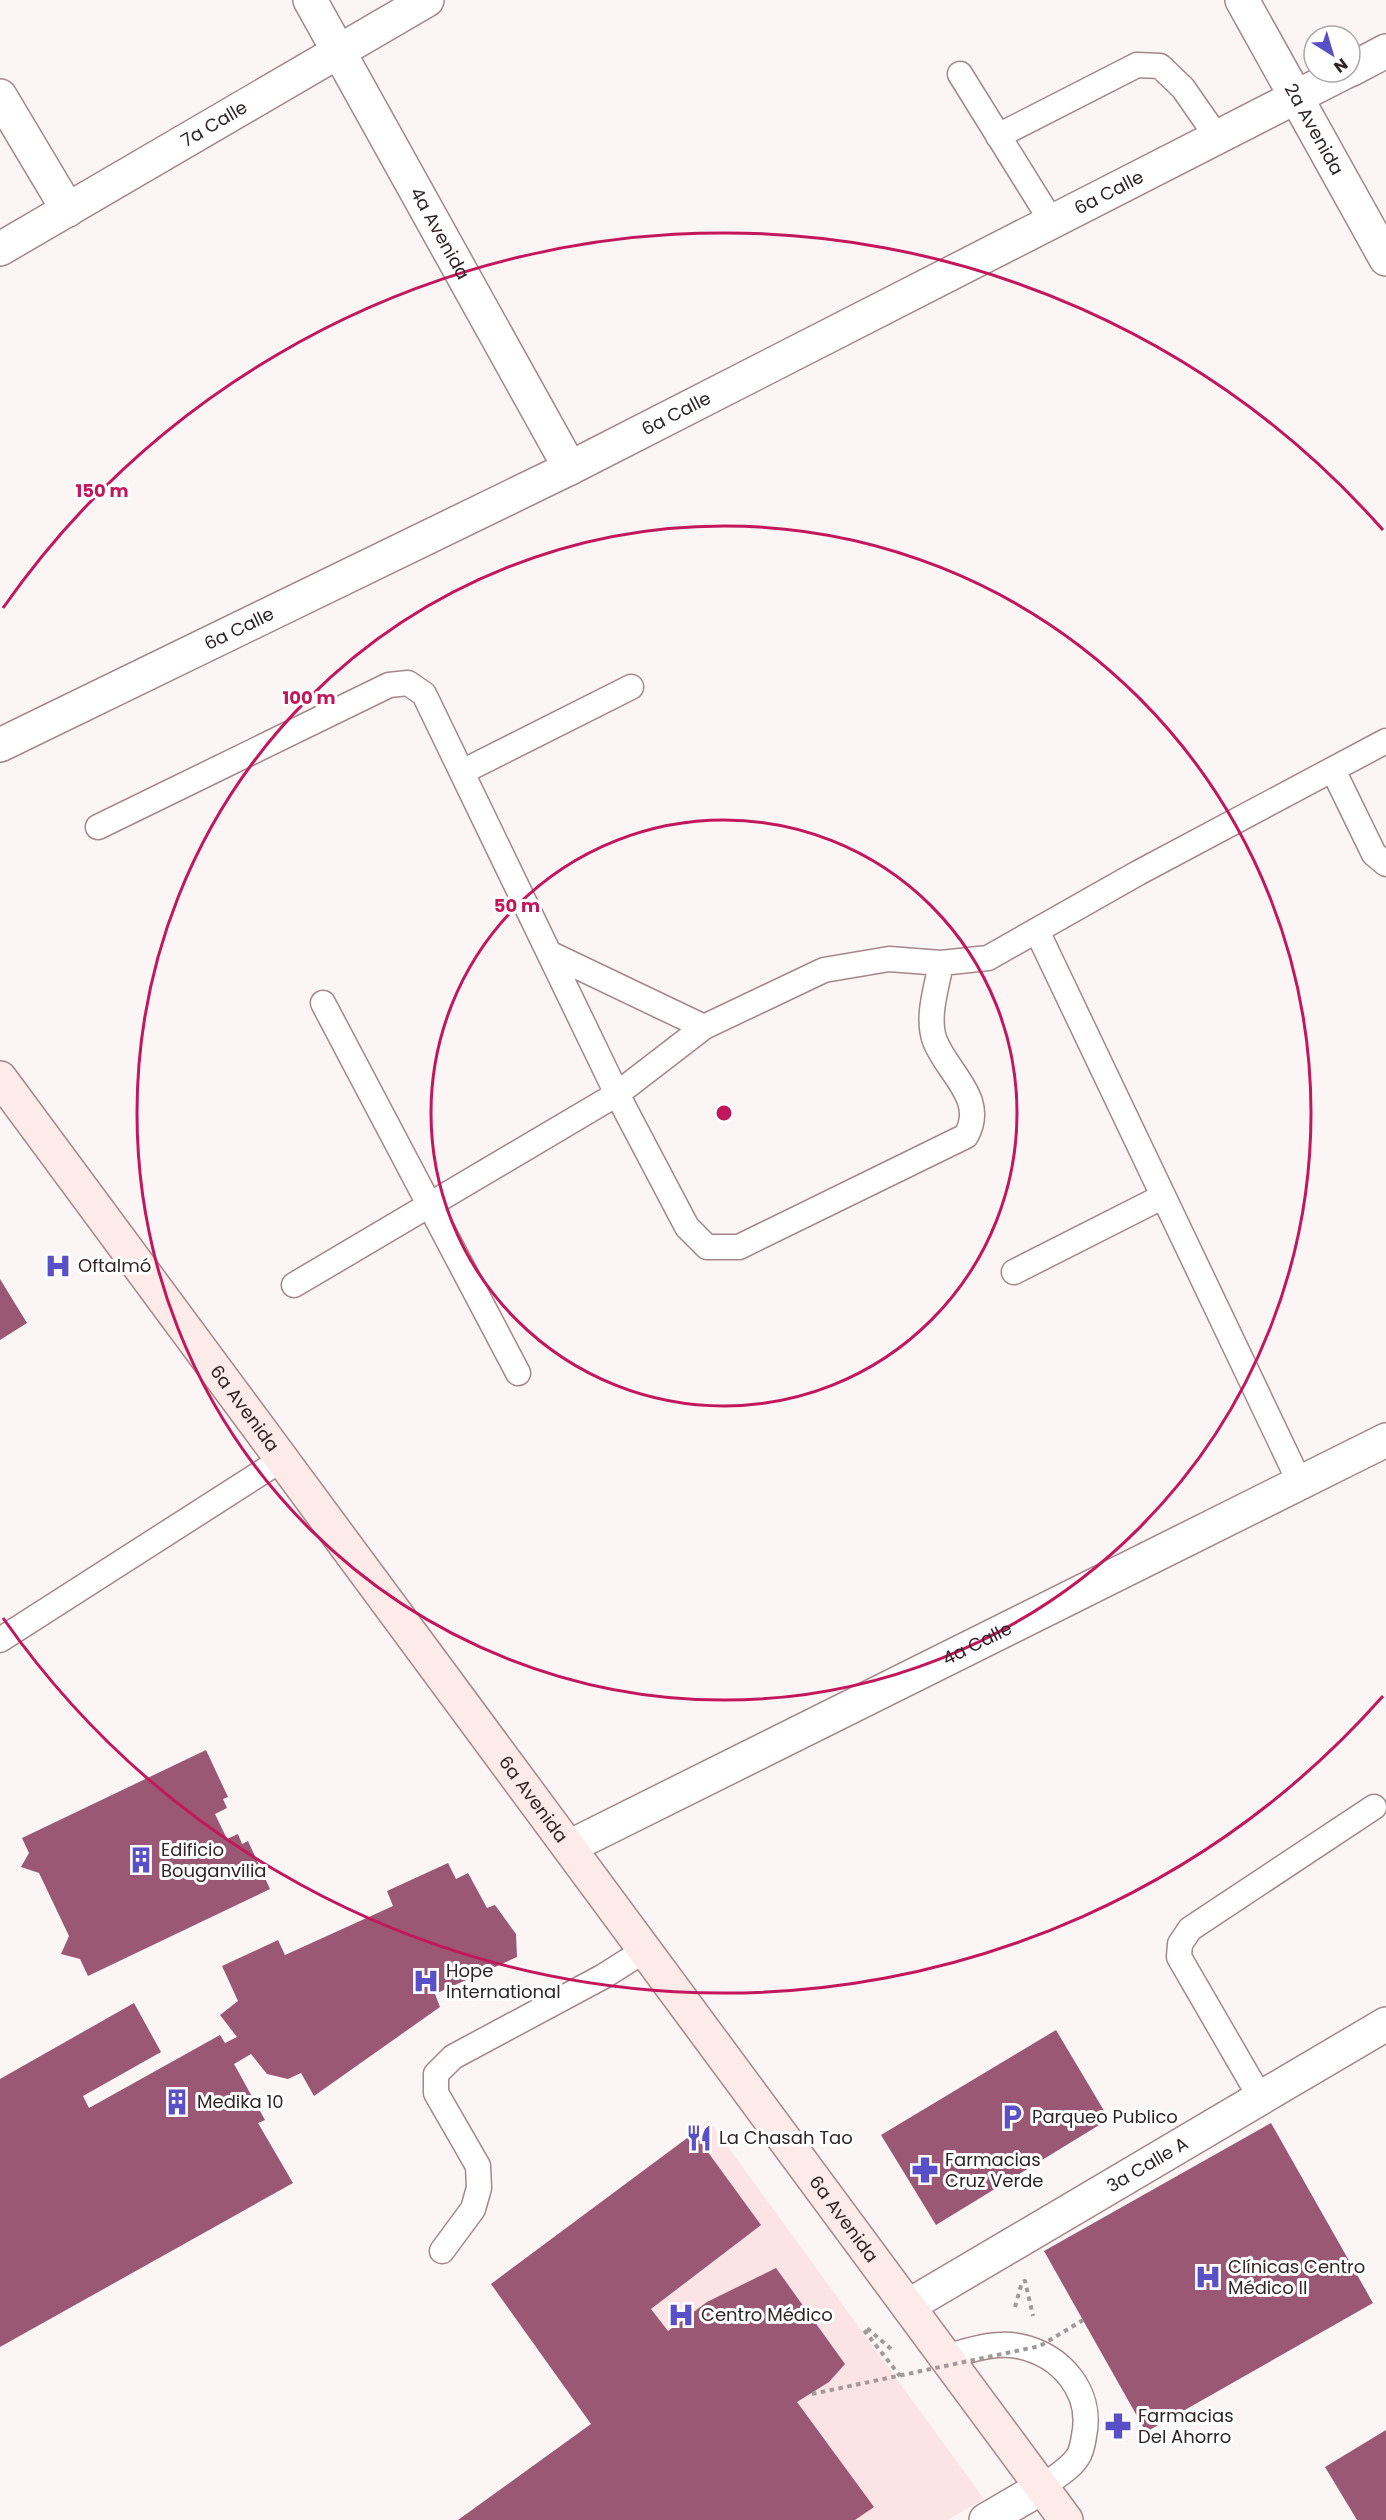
<svg xmlns="http://www.w3.org/2000/svg" width="1386" height="2520" viewBox="0 0 1386 2520" font-family="Poppins,sans-serif">
  <style>
    .built { fill: #fce3e5 }
    .building { fill: #9a5874 }
    .lines { fill: none; stroke-linecap: round; stroke-linejoin: round }
    .service-casing { stroke: #a5878a; stroke-width: 27 }
    .minor-casing { stroke: #a5878a; stroke-width: 36 }
    .tertiary-casing { stroke: #a5878a; stroke-width: 36 }
    .secondary-casing { stroke: #a5878a; stroke-width: 36 }
    .path { stroke: #a2999a; stroke-width: 4; stroke-dasharray: 4.5 4.5; stroke-linecap: butt }
    .service { stroke: #fff; stroke-width: 24 }
    .minor { stroke: #fff; stroke-width: 33 }
    .tertiary { stroke: #fff; stroke-width: 33 }
    .secondary { stroke: #fcebe8; stroke-width: 33 }
    .path-bridge { stroke: #a2999a; stroke-width: 4; stroke-dasharray: 4.5 4.5; stroke-linecap: butt }
    .ring { fill: none; stroke: #c2185b; stroke-width: 3 }
    .labels { text-anchor: middle; stroke-width: 6; stroke-linejoin: round; paint-order: stroke }
    .street-label { font-size: 18px; fill: #302425; stroke: #fff }
    .poi-label { font-size: 18px; fill: #302425; stroke: #fff; text-anchor: start }
    .centre { fill: #c2185b; stroke: #fff; stroke-width: 3 }
    .ring-label { font-size: 18px; text-anchor: middle; font-weight: bold; fill: #c2185b; stroke: #fff; stroke-width: 6; stroke-linejoin: round; paint-order: stroke }
  </style>
  <rect width="100%" height="100%" fill="#fcf5f6"/>
  <path class="built" d="M709 2121 984 2499 947 2520H458L591 2424 491 2284Z"/>
  <path class="building" d="M0 1279 27 1323 0 1340Z
    M206 1750 228 1797 223 1799 227 1808 215 1814 227 1839 238 1834 242 1844 248 1841 270 1889 88 1976 80 1959 61 1954 69 1936 39 1873 21 1867 29 1853 22 1838Z
    M448 1863 456 1879 468 1873 487 1908 495 1905 516 1934 517 1957 435 1994 440 2007 314 2096 301 2073 288 2079 267 2074 251 2054 234 2064 265 2120 258 2123 293 2183 0 2347V2079L134 2003 161 2052 83 2096 89 2108 220 2035 225 2043 237 2037 220 2015 238 2001 222 1966 278 1940 285 1955 393 1906 387 1891Z
    M1056 2030 1109 2119 936 2225 881 2135Z
    M1271 2123 1373 2303 1146 2432 1044 2251Z
    M694 2133 761 2225 651 2309 668 2331 707 2302 776 2268 845 2364 829 2382 797 2402 874 2507 855 2520H458L591 2424 491 2284Z
    M1386 2430V2520H1357L1325 2467Z"/>
  <g class="lines">
    <g class="service-casing">
      <path id="service" d="M960 74 1052 222
        M998 136 1137 65 1160 66 1183 88 1217 137
        M1333 770 1374 854 1386 864
        M462 772 631 687
        M98 827 389 685 408 683 424 694 617 1094 687 1227 707 1247H739L966 1136C987 1099 948 1074 935 1041 926 1017 937 987 941 963
        M1037 931 1300 1483
        M549 953 704 1027
        M323 1003 518 1373
        M1014 1272 1162 1197
        M294 1285 617 1094 704 1027 824 970 889 959 941 963 988 958 1138 873 1386 741
        M0 1640 281 1460
        M1260 2097 1179 1957 1180 1944 1190 1929 1374 1807
        M442 2251 473 2209 479 2188 478 2166 436 2093V2074L453 2057 604 1976 645 1950
        M945 2357C968 2351 995 2341 1018 2346 1062 2355 1093 2392 1084 2436 1083 2443 1081 2453 1077 2458 1069 2470 1052 2479 1041 2488"/>
    </g>
    <g class="minor-casing">
      <g id="minor">
        <path id="s1" d="M310 0 570 468"/>
        <path d="M0 96 68 210"/>
        <path id="s2" d="M0 249 427 0"/>
        <path id="s3" d="M569 1847 1386 1440"/>
        <path id="s4" d="M908 2306 1386 2024"/>
        <path d="M986 2520 1041 2488"/>
      </g>
    </g>
    <g class="tertiary-casing">
      <g id="tertiary">
        <path id="s5" d="M1242 0 1386 259"/>
        <path d="M1350 70 1386 51"/>
        <path id="s6" d="M0 745 570 468 1345 72"/>
      </g>
    </g>
    <g class="secondary-casing">
      <g id="secondary">
        <path id="s7" d="M0 1078 1066 2520"/>
      </g>
    </g>
    <path class="path" d="M1015 2307 1022 2282 1025 2281 1033 2316
      M891 2349 867 2328 864 2330 900 2376"/>
    <use href="#service" class="service"/>
    <use href="#minor" class="minor"/>
    <use href="#tertiary" class="tertiary"/>
    <use href="#secondary" class="secondary"/>
    <path class="path-bridge" d="M812 2394 1040 2346 1083 2320"/>
  </g>
  <g class="ring">
    <circle cx="724" cy="1113" r="293"/>
    <circle cx="724" cy="1113" r="587"/>
    <path d="M1383 1696A880 880 0 0 1 3 1618M3 608A880 880 0 0 1 1383 530"/>
  </g>
  <defs>
    <g id="hospital-bare" transform="scale(2.07)"><path d="M-5-5h3v3.5h4V-5h3V5h-3V1.5h-4V5h-3Z" fill="#594fc7" stroke="#fff" stroke-width="2.5" paint-order="stroke"/></g>
    <g id="building-bare" transform="scale(2.07)"><path d="M-4-6H4V6H1V3H-1V6H-4ZM-2.5-4.3h1.7v1.8h-1.7ZM.8-4.3h1.7v1.8H.8ZM-2.5-1h1.7V.8h-1.7ZM.8-1h1.7V.8H.8Z" fill="#594fc7" stroke="#fff" stroke-width="2.5" paint-order="stroke"/></g>
    <g id="parking-bare" transform="scale(2.07)"><path d="M-3.5-5.5H1a3.5 3.5 0 0 1 0 7H-1V5.5H-3.5ZM-1-3.4V-.6H.8a1.4 1.4 0 0 0 0-2.8Z" fill="#594fc7" stroke="#fff" stroke-width="2.5" paint-order="stroke"/></g>
    <g id="restaurant-bare" transform="scale(2.07)"><path d="M-5-6h1v4h1v-4h1v4h1v-4h1v5L-1.5 .5V6h-2V.5L-5-1ZM5-6V6H3V1.5H1.5Q1.5-4 5-6Z" fill="#594fc7" stroke="#fff" stroke-width="2.5" paint-order="stroke"/></g>
    <g id="pharmacy-bare" transform="scale(2.07)"><path d="M-2-6h4v4h4v4h-4v4h-4v-4h-4v-4h4Z" fill="#594fc7" stroke="#fff" stroke-width="2.5" paint-order="stroke"/></g>
  </defs>
  <g fill-rule="evenodd">
    <use href="#hospital-bare" x="58" y="1266"/>
    <use href="#building-bare" x="141" y="1860"/>
    <use href="#hospital-bare" x="426" y="1981"/>
    <use href="#building-bare" x="177" y="2102"/>
    <use href="#parking-bare" x="1012" y="2117"/>
    <use href="#restaurant-bare" x="699" y="2138"/>
    <use href="#pharmacy-bare" x="925" y="2170"/>
    <use href="#hospital-bare" x="1208" y="2277"/>
    <use href="#hospital-bare" x="681" y="2315"/>
    <use href="#pharmacy-bare" x="1118" y="2426"/>
  </g>
  <g class="labels">
    <g class="street-label">
      <text dy="6" stroke="none"><textPath href="#s2" startOffset="248">7a Calle</textPath></text>
      <text dy="6" stroke="none"><textPath href="#s5" startOffset="148">2a Avenida</textPath></text>
      <text dy="6" stroke="none"><textPath href="#s6" startOffset="1239">6a Calle</textPath></text>
      <text dy="6" stroke="none"><textPath href="#s1" startOffset="267">4a Avenida</textPath></text>
      <text dy="6" stroke="none"><textPath href="#s6" startOffset="753">6a Calle</textPath></text>
      <text dy="6" stroke="none"><textPath href="#s6" startOffset="266">6a Calle</textPath></text>
      <text dy="6" stroke="none"><textPath href="#s7" startOffset="411">6a Avenida</textPath></text>
      <text dy="6" stroke="none"><textPath href="#s3" startOffset="456">4a Calle</textPath></text>
      <text dy="6" stroke="none"><textPath href="#s7" startOffset="897">6a Avenida</textPath></text>
      <text dy="6" stroke="none"><textPath href="#s4" startOffset="278">3a Calle A</textPath></text>
      <text dy="6" stroke="none"><textPath href="#s7" startOffset="1419">6a Avenida</textPath></text>
    </g>
    <g class="poi-label">
      <text x="78" y="1272">Oftalmó</text>
      <text x="161" y="1856">Edificio<tspan x="161" dy="21">Bouganvilia</tspan></text>
      <text x="446" y="1977">Hope<tspan x="446" dy="21">International</tspan></text>
      <text x="197" y="2108">Medika 10</text>
      <text x="1032" y="2123">Parqueo Publico</text>
      <text x="719" y="2144">La Chasah Tao</text>
      <text x="945" y="2166">Farmacias<tspan x="945" dy="21">Cruz Verde</tspan></text>
      <text x="1228" y="2273">Clínicas Centro<tspan x="1228" dy="21">Médico II</tspan></text>
      <text x="701" y="2321">Centro Médico</text>
      <text x="1138" y="2422">Farmacias<tspan x="1138" dy="21">Del Ahorro</tspan></text>
    </g>
  </g>
  <circle cx="724" cy="1113" r="9" class="centre"/>
  <g class="ring-label">
    <text x="102" y="497">150 m</text>
    <text x="309" y="704">100 m</text>
    <text x="517" y="912">50 m</text>
  </g>
  <g transform="translate(1332 54) rotate(143)"><circle r="28" fill="#ffffff" stroke="#aca7a8" stroke-width="1.5"/>
  <path d="M0-4.5L10 22L0 15L-10 22Z" fill="#594fc7"/>
  <text y="-9" font-size="16" font-weight="bold" text-anchor="middle" fill="#302425">N</text>
  </g>
</svg>
